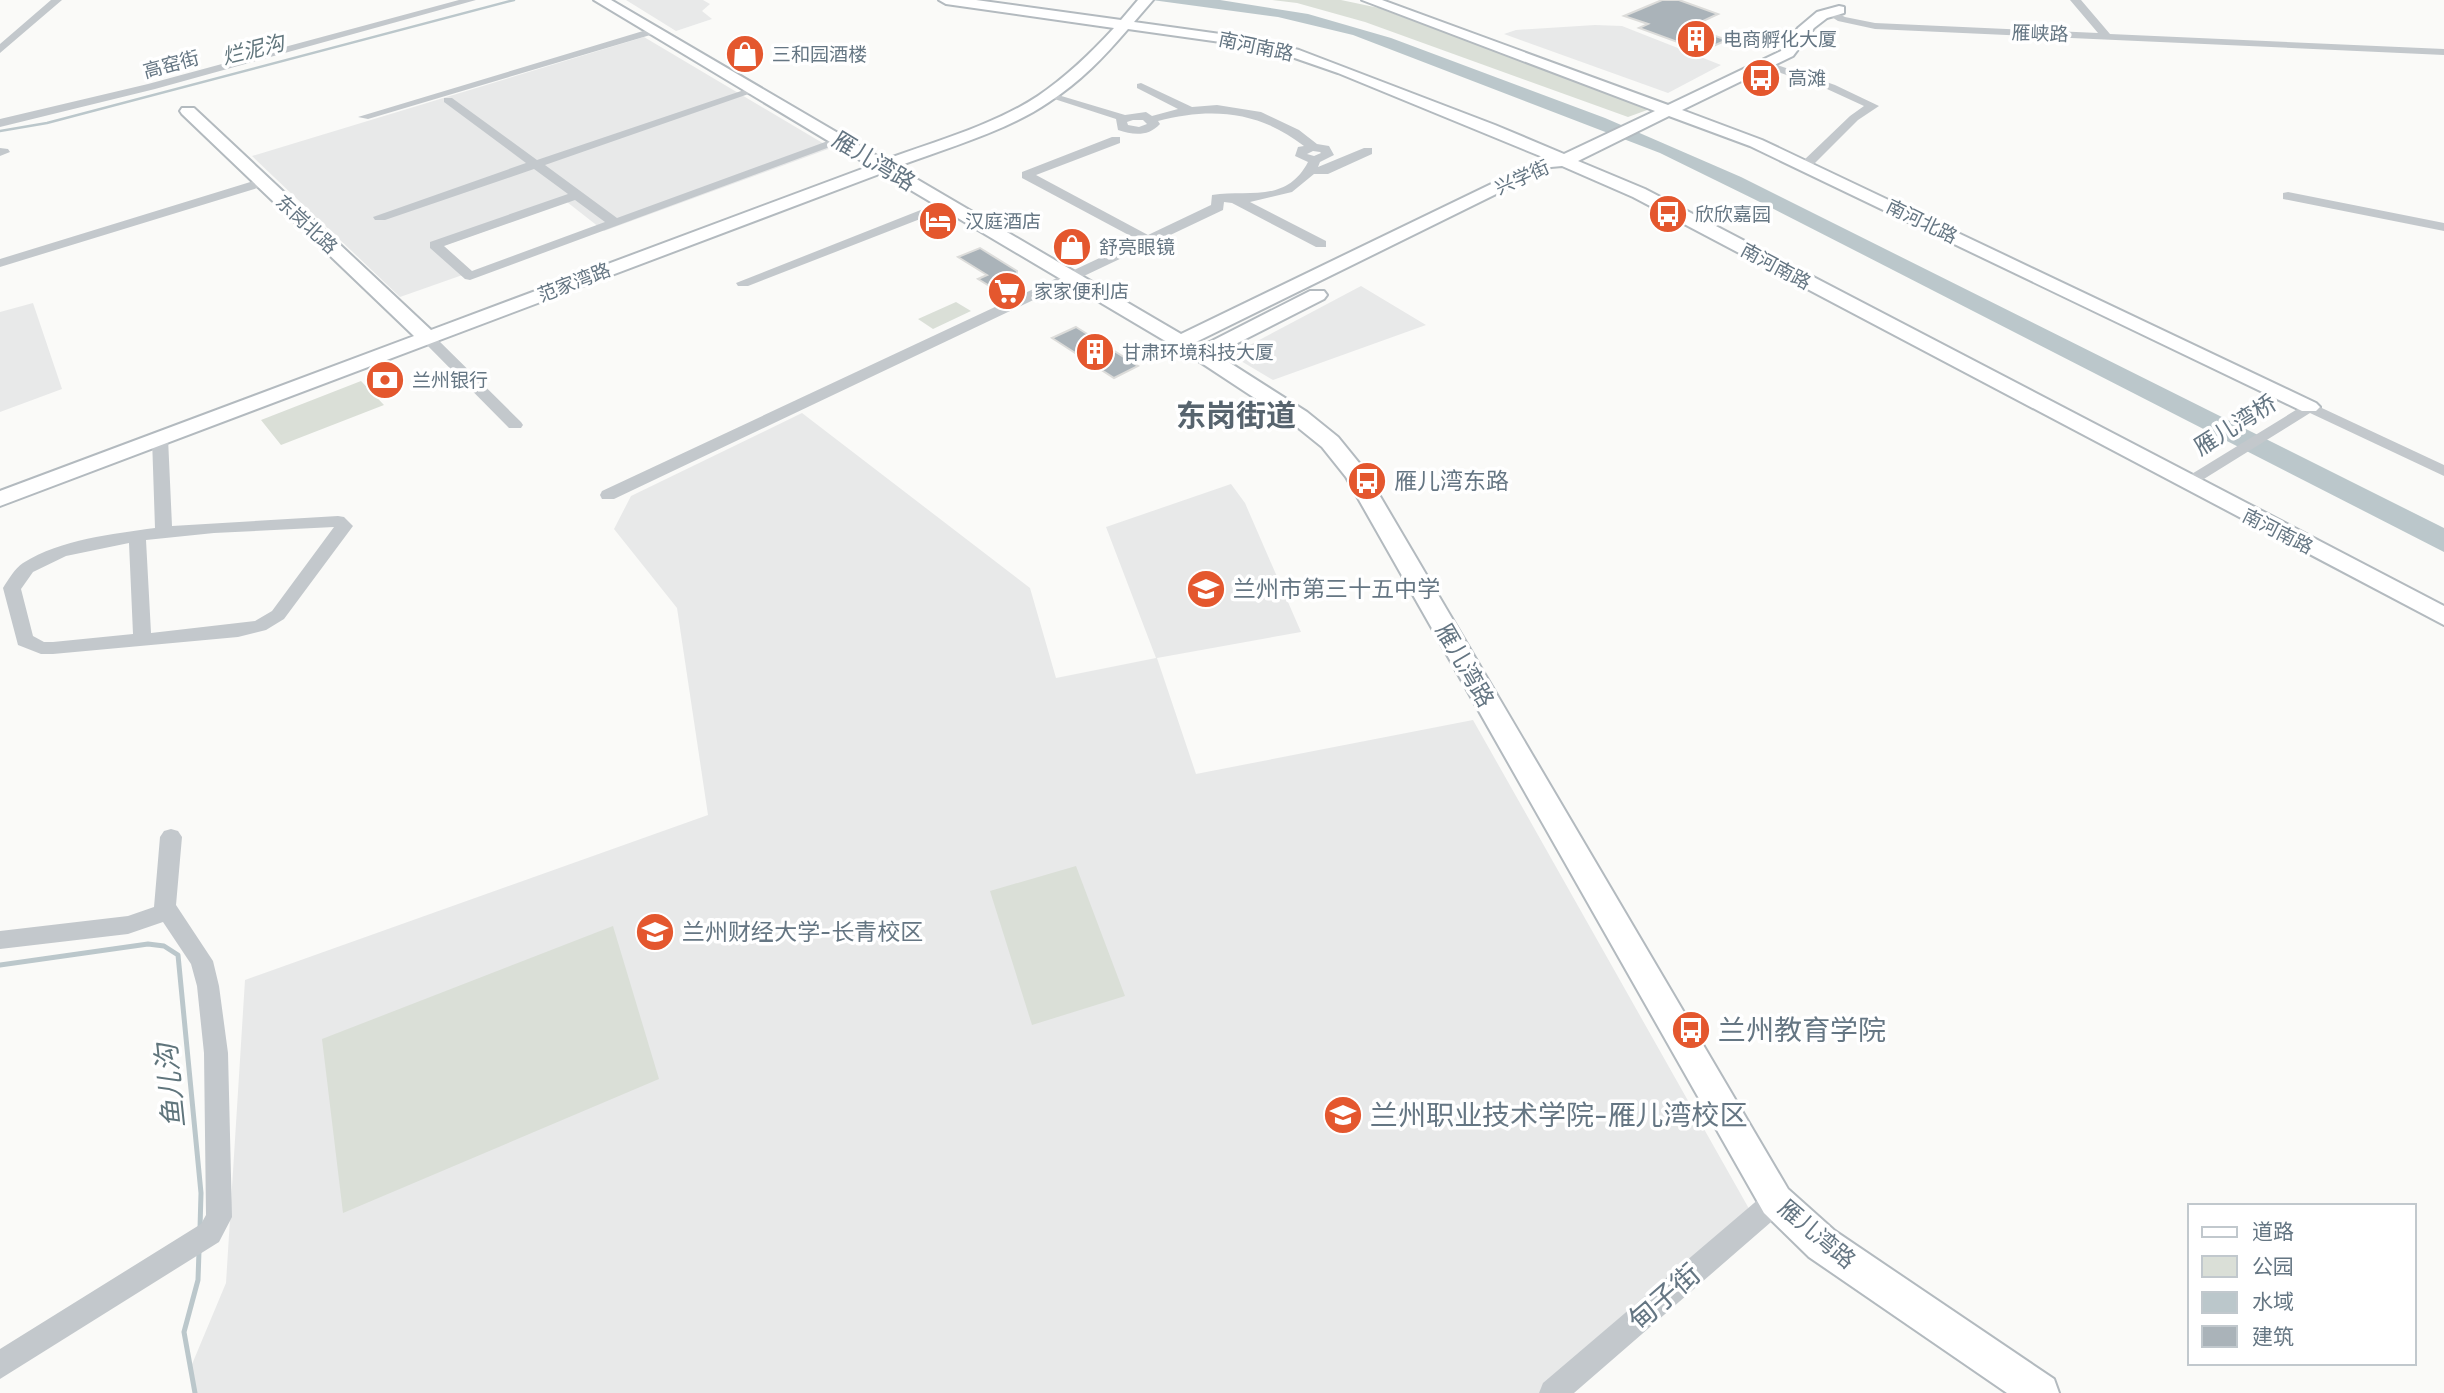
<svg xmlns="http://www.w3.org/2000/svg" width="2444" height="1393" viewBox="0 0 2444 1393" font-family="Rubik,'Noto Sans SC',sans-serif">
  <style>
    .built { fill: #e8e9e9 }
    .green { fill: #dadfd7 }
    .water { fill: #bbc7cb }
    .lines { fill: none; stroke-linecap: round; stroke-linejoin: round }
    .stream-far1 { stroke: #bbc7cb; stroke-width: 2.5 }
    .stream { stroke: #bbc7cb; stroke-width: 5 }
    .building { fill: #aab3b9; stroke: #dcdcda; stroke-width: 2 }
    .secondary-casing { stroke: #b3babf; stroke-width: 4 }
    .street { fill: #c3c8cc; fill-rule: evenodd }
    .secondary { fill: #fff; fill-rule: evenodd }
    .labels { text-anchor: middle; stroke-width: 7; stroke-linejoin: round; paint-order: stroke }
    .far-street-label { font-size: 19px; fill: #657683; stroke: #fff }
    .far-poi-label { font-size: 19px; fill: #657683; stroke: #fff; text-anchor: start }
    .far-water-label { font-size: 21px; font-style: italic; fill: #60757c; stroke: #fff }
    .street-label { font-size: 23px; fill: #657683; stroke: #fff }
    .poi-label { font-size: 23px; fill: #657683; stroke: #fff; text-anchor: start }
    .near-poi-label { font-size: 28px; fill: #657683; stroke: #fff; text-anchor: start }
    .near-water-label { font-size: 28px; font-style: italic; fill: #60757c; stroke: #fff }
    .near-street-label { font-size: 28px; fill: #657683; stroke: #fff }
    .district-label { font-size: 30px; font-weight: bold; fill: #57646e; stroke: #fff }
  </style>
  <rect width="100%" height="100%" fill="#fafaf8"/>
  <path class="built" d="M626 0H703L710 4 702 11 712 19 676 31Z
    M1595 25 1622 26 1721 65 1668 93 1504 34 1516 30Z
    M644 37 831 148 604 231 567 202 443 246 471 272 400 297 252 156Z
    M1361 286 1426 325 1273 380 1231 355Z
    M33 303 62 389 0 412V312Z
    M802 413 1030 588 1056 678 1156 658 1106 527 1231 484 1245 503 1301 632 1157 658 1196 774 1473 720 1752 1214 1540 1393H193L190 1369 226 1283 245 980 708 815 677 608 614 529 631 496Z"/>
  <path class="green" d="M1272 0H1341L1379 8 1650 109 1628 117 1365 22 1297 3Z
    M956 302 971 311 933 329 918 319Z
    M361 381 384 405 281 445 261 420Z
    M1076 866 1125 996 1032 1025 990 891Z
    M613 926 659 1079 343 1213 322 1039Z"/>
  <path class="water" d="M1152 0H1220L1308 14 1391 38 1605 118 1741 177 2444 528V552L1766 205 1660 153 1353 35 1278 17Z"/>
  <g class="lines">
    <path class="stream-far1" d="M0 131 47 123 514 0"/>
    <path class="stream" d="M0 965 148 944 164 946 178 955 201 1193 200 1228
      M195 1393 184 1332 198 1280 199 1251"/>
  </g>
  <path class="building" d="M1662 0H1679L1718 14 1690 27 1727 40 1702 51 1639 28 1648 24 1624 16Z
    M980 248 1017 271 1014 287 1001 293 978 279 987 275 958 257Z
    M1076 327 1138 366 1114 378 1052 338Z"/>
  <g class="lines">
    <g class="secondary-casing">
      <path id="secondary" d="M594 0H611L884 160C934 142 994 125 1038 96 1067 76 1091 53 1114 28L946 4 939 0H976L1121 20 1138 0H1153L1134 22 1249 38 1299 50 1495 125 1564 154 1655 111 1362 0H1382L1668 105 1783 50 1798 28 1817 12 1839 6 1844 7V13L1827 18 1814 28 1793 56 1682 110 1762 140 2316 403 2320 407 2316 411H2302L1750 146 1669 116 1578 161 1645 189 2444 606V625L1633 197 1562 166 1551 167 1196 342 1202 346 1310 291H1324L1327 295 1324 299 1216 354 1307 412 1338 437 1364 469 1788 1189 1835 1231 2054 1379 2059 1393H2007L1809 1257 1764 1213 1346 477 1322 447 1291 422 1194 358 882 173 0 506V491L414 336 182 114 180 111 182 108H194L431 330 870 166ZM1128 29 1249 46 1289 56 1338 73 1545 158 1181 334 896 167C944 149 1007 131 1049 102 1080 82 1104 57 1128 29Z"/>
    </g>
    <path class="street" d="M51 0H62L0 53V44Z
      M459 0H476L155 89 0 127V119L148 84Z
      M2070 0H2081L2110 34 2444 49V55L1875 29 1838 21 1824 12 1829 9 1845 17 1875 23 2098 33Z
      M653 28 658 31 657 33 368 119 358 117Z
      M1761 62H1769L1835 85 1879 106 1858 120 1810 168H1802V162L1850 116 1864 106 1827 89 1761 66Z
      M1141 83 1192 107 1217 105 1261 112 1299 130 1317 144 1329 146 1334 155 1320 162 1318 167 1364 148H1372V154L1328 174H1314L1292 192 1250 202 1326 241V247H1316L1232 203 1224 202 1223 210 614 499H602L600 495 602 491 1138 240 1022 178V172L1112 137H1120V143L1036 175 1148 235 1211 205 1212 195C1248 189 1286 204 1308 162L1295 156 1298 147 1304 146C1259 111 1212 107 1158 121L1160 124C1148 137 1133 135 1118 130L1116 119 1042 95 1048 92 1125 115 1146 112 1152 116 1178 109 1137 88V84ZM1133 120H1143L1147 124 1139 127 1128 125 1127 122ZM1313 151 1320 152 1321 153 1314 156 1307 154Z
      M750 88 760 90 545 165 617 218 836 138 846 141 470 280 465 279 430 248V242L568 194 534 169 385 220H375L373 217 526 163 444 102V98H452L537 160ZM575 200 605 222 472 271 444 246Z
      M0 148 8 149 10 152 0 156Z
      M263 178 267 179V185L0 267V259Z
      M2288 192 2444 223V231L2283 199V193Z
      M946 200 951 201V207L748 286H738L736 283Z
      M427 333 432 334 521 422 523 425 521 428H509L422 340 420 337Z
      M2309 402 2444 465V476L2310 413 2191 487 2185 488 2177 483Z
      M160 433 168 438 172 526 338 516 344 517 353 526 284 619 266 630 238 637 53 654H41L18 645 3 588C8 580 15 568 23 563 62 539 112 534 155 528L152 438ZM334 527 272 611 255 621 151 633 146 540 214 533ZM129 543 133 634 53 642H44L33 636 21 589 33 572 66 556Z
      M171 829 178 831 182 837 176 905 213 961 219 986 228 1053 232 1217 219 1242 0 1379V1349L201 1224 206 1215 204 1053 197 986 191 964 163 922 128 934 0 949V931L128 916 154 907 160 837 164 831Z
      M1776 1189 1785 1192 1789 1201 1785 1210 1574 1393H1539L1543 1383 1767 1192Z"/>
    <use href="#secondary" class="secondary"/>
  </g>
  <defs>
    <g id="building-disc" transform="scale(2.0125)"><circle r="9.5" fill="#e4572e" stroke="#fff"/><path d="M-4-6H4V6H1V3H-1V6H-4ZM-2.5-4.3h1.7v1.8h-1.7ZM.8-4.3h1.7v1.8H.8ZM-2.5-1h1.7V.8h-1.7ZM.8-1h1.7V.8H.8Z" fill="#fff"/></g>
    <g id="shop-disc" transform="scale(2.0125)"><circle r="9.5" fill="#e4572e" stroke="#fff"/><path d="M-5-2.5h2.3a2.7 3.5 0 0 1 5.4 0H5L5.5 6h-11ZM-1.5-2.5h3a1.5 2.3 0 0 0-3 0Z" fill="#fff"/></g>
    <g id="bus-disc" transform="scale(2.0125)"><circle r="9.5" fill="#e4572e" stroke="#fff"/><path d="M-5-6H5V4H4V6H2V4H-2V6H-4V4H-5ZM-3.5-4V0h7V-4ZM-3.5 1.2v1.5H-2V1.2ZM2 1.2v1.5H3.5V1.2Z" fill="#fff"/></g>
    <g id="hotel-disc" transform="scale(2.0125)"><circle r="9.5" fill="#e4572e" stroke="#fff"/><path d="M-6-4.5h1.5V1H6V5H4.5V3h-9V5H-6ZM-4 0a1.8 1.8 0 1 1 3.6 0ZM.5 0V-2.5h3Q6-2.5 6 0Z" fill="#fff"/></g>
    <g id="supermarket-disc" transform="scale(2.0125)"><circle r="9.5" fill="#e4572e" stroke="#fff"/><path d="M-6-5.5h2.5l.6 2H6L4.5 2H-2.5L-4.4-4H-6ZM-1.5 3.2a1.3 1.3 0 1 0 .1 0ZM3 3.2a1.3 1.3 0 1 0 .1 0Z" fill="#fff"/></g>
    <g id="bank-disc" transform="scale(2.0125)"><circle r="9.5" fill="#e4572e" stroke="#fff"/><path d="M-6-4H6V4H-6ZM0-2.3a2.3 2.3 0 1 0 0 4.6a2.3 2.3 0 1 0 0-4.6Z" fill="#fff"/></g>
    <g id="school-disc" transform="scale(2.0125)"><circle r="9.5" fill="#e4572e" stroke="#fff"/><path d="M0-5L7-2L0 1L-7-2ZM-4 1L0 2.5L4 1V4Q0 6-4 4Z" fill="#fff"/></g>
    <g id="university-disc" transform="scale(2.0125)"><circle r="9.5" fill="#e4572e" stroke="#fff"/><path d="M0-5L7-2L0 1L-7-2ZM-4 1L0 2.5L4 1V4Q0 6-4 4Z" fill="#fff"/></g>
  </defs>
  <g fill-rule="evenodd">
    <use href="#building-disc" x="1696" y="39"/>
    <use href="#shop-disc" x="745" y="54"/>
    <use href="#bus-disc" x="1761" y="78"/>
    <use href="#bus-disc" x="1668" y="214"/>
    <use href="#hotel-disc" x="938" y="221"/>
    <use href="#shop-disc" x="1072" y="247"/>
    <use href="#supermarket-disc" x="1007" y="291"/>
    <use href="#building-disc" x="1095" y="352"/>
    <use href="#bank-disc" x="385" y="380"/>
    <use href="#bus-disc" x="1367" y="481"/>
    <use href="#school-disc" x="1206" y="589"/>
    <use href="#university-disc" x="655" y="932"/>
    <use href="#bus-disc" x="1691" y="1030"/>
    <use href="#university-disc" x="1343" y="1115"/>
  </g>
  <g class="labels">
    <g class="far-street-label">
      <text transform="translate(2040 33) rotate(2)" y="7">雁峡路</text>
      <text transform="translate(1256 46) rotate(12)" y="7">南河南路</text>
      <text transform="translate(171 64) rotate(-15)" y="7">高窑街</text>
      <text transform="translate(1522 177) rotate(-24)" y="7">兴学街</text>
      <text transform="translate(1922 221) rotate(26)" y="7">南河北路</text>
      <text transform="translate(307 224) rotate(43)" y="7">东岗北路</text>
      <text transform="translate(1776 266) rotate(28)" y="7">南河南路</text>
      <text transform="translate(574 282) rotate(-21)" y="7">范家湾路</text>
      <text transform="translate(2278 531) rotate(27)" y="7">南河南路</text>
    </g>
    <g class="far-poi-label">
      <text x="1723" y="46">电商孵化大厦</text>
      <text x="772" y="61">三和园酒楼</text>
      <text x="1788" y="85">高滩</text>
      <text x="1695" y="221">欣欣嘉园</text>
      <text x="965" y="228">汉庭酒店</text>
      <text x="1099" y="254">舒亮眼镜</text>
      <text x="1034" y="298">家家便利店</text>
      <text x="1122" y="359">甘肃环境科技大厦</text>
      <text x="412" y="387">兰州银行</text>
    </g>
    <g class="far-water-label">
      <text transform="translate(253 50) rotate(-14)" y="7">烂泥沟</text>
    </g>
    <g class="street-label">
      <text transform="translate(874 161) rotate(31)" y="8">雁儿湾路</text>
      <text transform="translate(2235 425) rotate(-32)" y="8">雁儿湾桥</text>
      <text transform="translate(1465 665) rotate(60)" y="8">雁儿湾路</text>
      <text transform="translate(1817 1234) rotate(40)" y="8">雁儿湾路</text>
    </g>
    <g class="poi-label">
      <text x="1394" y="489">雁儿湾东路</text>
      <text x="1233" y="597">兰州市第三十五中学</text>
      <text x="682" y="940">兰州财经大学-长青校区</text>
    </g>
    <g class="near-poi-label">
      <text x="1718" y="1040">兰州教育学院</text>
      <text x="1370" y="1125">兰州职业技术学院-雁儿湾校区</text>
    </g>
    <g class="near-water-label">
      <text transform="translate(170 1086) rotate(-96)" y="10">鱼儿沟</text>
    </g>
    <g class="near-street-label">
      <text transform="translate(1664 1297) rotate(-41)" y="10">甸子街</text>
    </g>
    <g class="district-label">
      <text x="1236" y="426">东岗街道</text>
    </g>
  </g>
  <rect x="2188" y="1204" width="228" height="161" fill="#ffffff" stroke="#c1c8cd" stroke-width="2"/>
  <rect x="2202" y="1227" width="35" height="10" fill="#ffffff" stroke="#c1c8cd" stroke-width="2"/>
  <text x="2252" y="1239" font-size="21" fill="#657683">道路</text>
  <rect x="2202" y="1256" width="35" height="21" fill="#dadfd7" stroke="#c1c8cd" stroke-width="2"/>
  <text x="2252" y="1274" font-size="21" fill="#657683">公园</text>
  <rect x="2202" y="1292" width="35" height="21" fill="#bbc7cb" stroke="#c1c8cd" stroke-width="2"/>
  <text x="2252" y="1309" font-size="21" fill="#657683">水域</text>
  <rect x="2202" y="1326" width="35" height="21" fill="#aab3b9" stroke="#c1c8cd" stroke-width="2"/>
  <text x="2252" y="1344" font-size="21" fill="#657683">建筑</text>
</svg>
